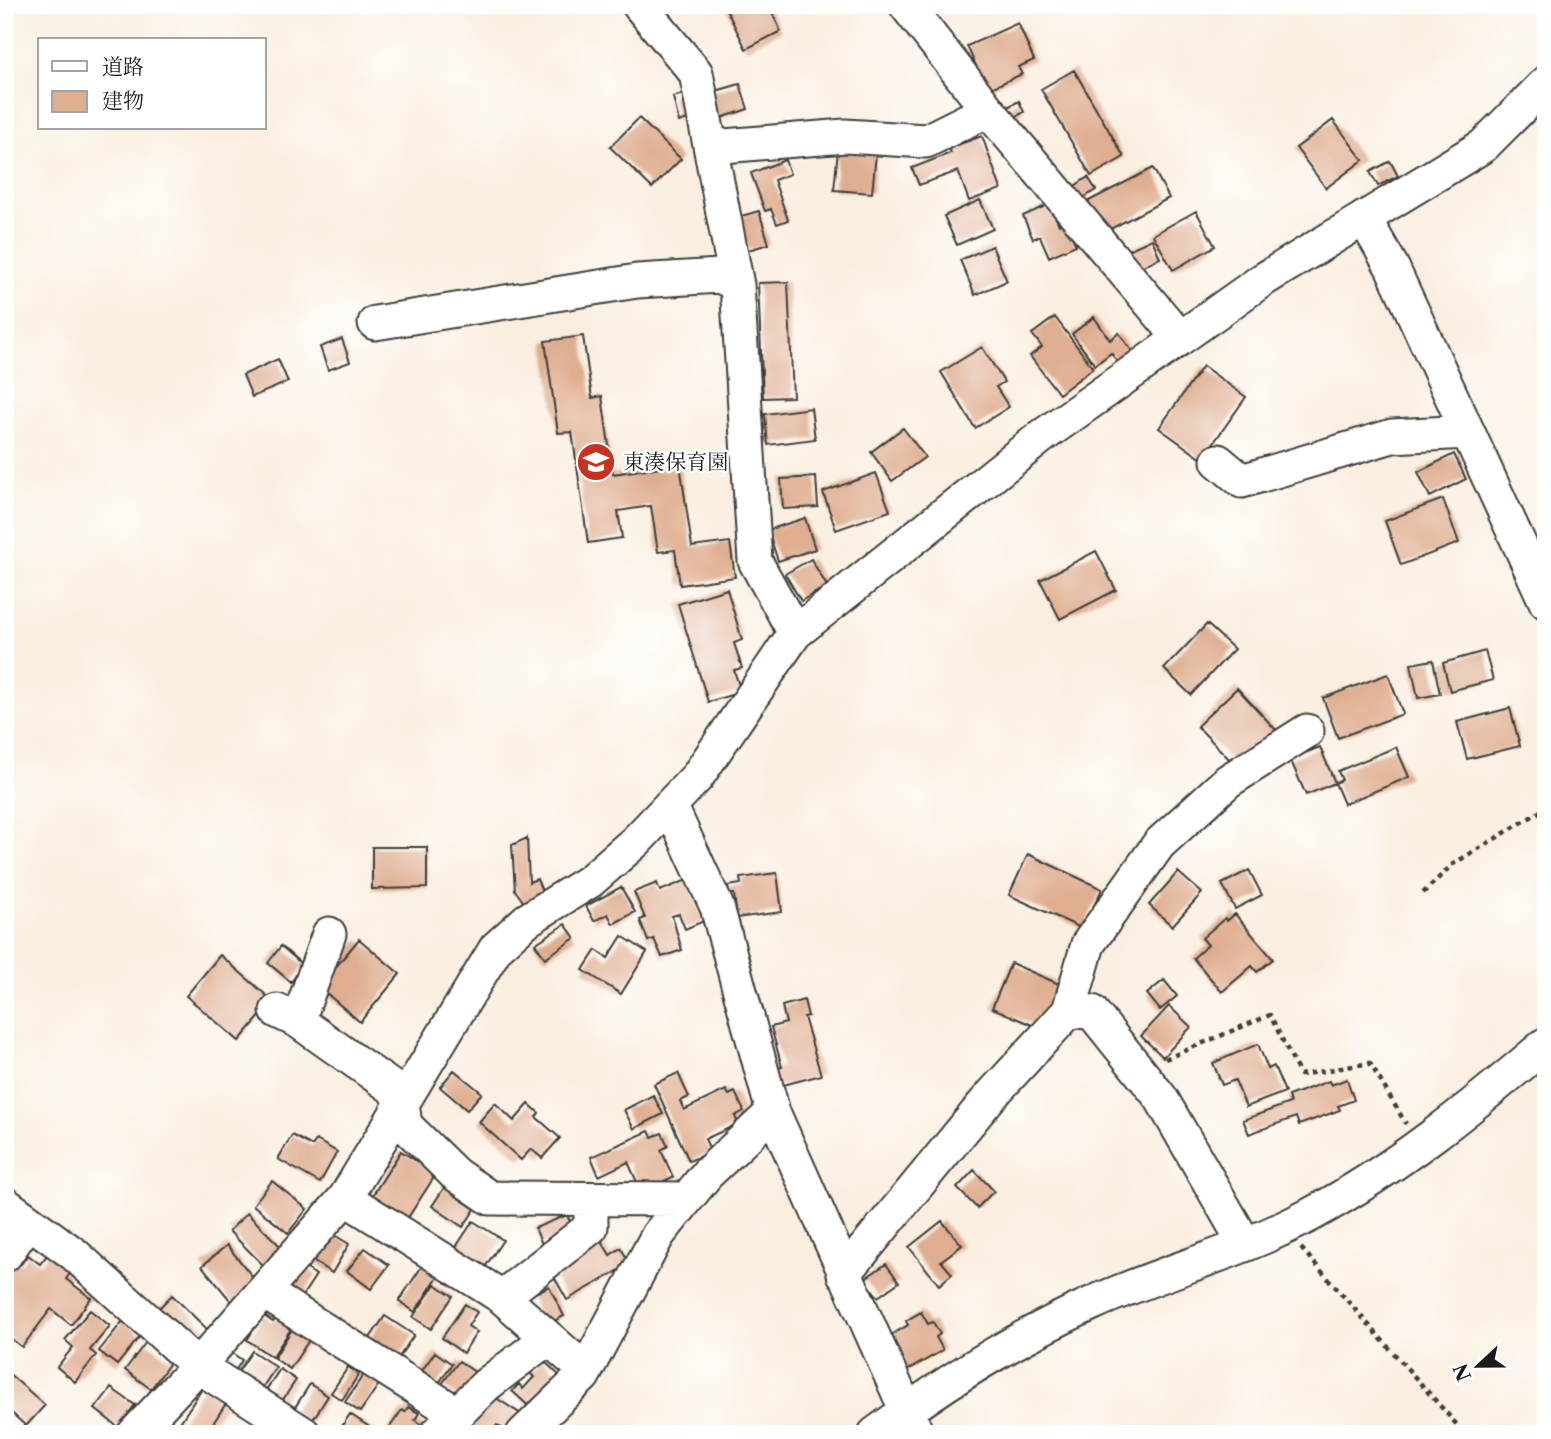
<svg xmlns="http://www.w3.org/2000/svg" width="1551" height="1439" viewBox="0 0 1551 1439" font-family="'Libre Caslon Text','Noto Serif JP',serif">
  <style>
    .building { fill: #dfae90 }
    .lines { fill: none; stroke-linecap: round; stroke-linejoin: round }
    .minor-casing { stroke: #3d3c39; stroke-width: 37 }
    .path { stroke: #3d3c39; stroke-width: 4.5; stroke-dasharray: 5 5; stroke-linecap: butt }
    .minor { stroke: #fff; stroke-width: 33 }
    .labels { text-anchor: middle; stroke-width: 5; stroke-linejoin: round; paint-order: stroke }
    .poi-label { font-size: 21px; fill: #1c1c1c; stroke: #fff; text-anchor: start }
  </style>
  <rect width="100%" height="100%" fill="#fff"/>
  <filter id="ink" filterUnits="userSpaceOnUse"><feTurbulence type="fractalNoise" baseFrequency=".0143" numOctaves="2"/><feDisplacementMap in="SourceGraphic" scale="14" xChannelSelector="R" yChannelSelector="G"/><feConvolveMatrix kernelMatrix="1 2 1 2 8 2 1 2 1" color-interpolation-filters="sRGB"/></filter>
  <filter id="wash" filterUnits="userSpaceOnUse"><feTurbulence type="fractalNoise" baseFrequency=".00686" numOctaves="4" result="noise"/><feDisplacementMap in="SourceGraphic" scale="28" xChannelSelector="R" yChannelSelector="G"/><feGaussianBlur stdDeviation="1.57" result="paint"/><feColorMatrix in="noise" values="0 0 0 0 0 0 0 0 0 0 0 0 0 0 0 0 0 1.4 0 .05"/><feComposite in="paint" operator="in"/></filter>
  <g filter="url(#wash)">
    <rect width="100%" height="100%" fill="#f9eedf"/>
    <g id="blocks">
      <path class="building" d="M724 5H768L781 31 746 49Z
        M1018 23 1034 60 1018 67 1022 74 987 90 967 46Z
        M1074 70 1124 157 1091 176 1041 89Z
        M740 84 748 109 718 119 709 93Z
        M687 93 694 117 679 122 673 97Z
        M1019 101 1024 112 1008 121 1002 110Z
        M639 118 681 159 652 188 610 147Z
        M1333 120 1363 160 1326 188 1296 148Z
        M982 136 1001 189 969 201 958 171 919 185 912 168 951 153 949 148Z
        M838 150 876 154 872 193 834 190Z
        M785 160 790 174 774 180 788 220 777 224 771 209 765 211 751 173Z
        M1390 161 1398 176 1378 186 1370 172Z
        M1153 168 1169 198 1101 234 1085 203Z
        M1088 177 1096 190 1080 200 1072 188Z
        M980 200 993 229 957 245 944 216Z
        M1050 204 1059 225 1065 222 1076 245 1049 257 1040 236 1033 239 1023 216Z
        M759 211 769 244 748 250 738 217Z
        M1196 211 1215 246 1173 270 1153 235Z
        M1152 239 1160 258 1136 269 1128 250Z
        M992 246 1007 281 975 295 960 260Z
        M788 282 793 397 763 398 758 283Z
        M1055 317 1093 368 1059 394 1030 356 1042 347 1032 334Z
        M1094 317 1110 340 1119 333 1134 354 1119 364 1111 353 1095 365 1072 334Z
        M583 336 592 398 602 396 613 474 680 464 692 547 730 542 735 577 680 585 675 550 658 552 651 506 618 511 622 538 588 543 572 432 558 433 545 341Z
        M342 339 350 362 328 370 320 347Z
        M982 347 1004 382 996 387 1009 407 975 428 941 372Z
        M278 359 288 382 252 397 243 375Z
        M1203 366 1246 397 1202 459 1159 428Z
        M811 408 815 439 768 445 765 414Z
        M903 428 925 457 892 481 871 452Z
        M1454 454 1466 479 1430 497 1418 472Z
        M876 473 890 511 836 530 823 492Z
        M816 477 818 507 783 509 781 479Z
        M1443 499 1459 543 1401 565 1385 521Z
        M805 518 815 549 778 561 768 530Z
        M1096 551 1116 590 1060 619 1040 580Z
        M811 559 827 586 801 601 785 574Z
        M727 589 742 640 734 643 742 668 734 670 741 692 708 702 678 604Z
        M1207 624 1234 649 1191 695 1164 669Z
        M1485 651 1493 680 1450 691 1443 663Z
        M1433 660 1440 694 1418 698 1411 664Z
        M1388 674 1403 714 1338 738 1323 698Z
        M1237 688 1276 730 1237 767 1197 726Z
        M1510 708 1520 746 1467 759 1457 722Z
        M1320 747 1335 783 1306 795 1290 759Z
        M1396 747 1409 777 1344 804 1335 783 1342 780 1338 771Z
        M527 838 529 882 537 879 546 901 527 907 515 890 512 845Z
        M372 847H427V888L372 889Z
        M1028 854 1102 889 1083 929 1009 895Z
        M1249 870 1262 895 1235 909 1222 884Z
        M1178 872 1202 893 1172 926 1149 905Z
        M777 873 782 912 737 918 734 894H729L728 886 741 884 740 878Z
        M687 880 704 921 685 929 679 914 672 916 682 950 662 957 654 939 648 941 640 920 645 918 634 892 657 883 660 891Z
        M621 887 635 912 613 924 608 914 594 921 586 906Z
        M1235 914 1273 959 1257 972 1252 966 1222 992 1193 958 1208 945 1202 938 1225 918 1227 921Z
        M565 924 575 938 545 958 535 944Z
        M622 936 647 952 621 994 583 970 596 950 608 958Z
        M359 939 400 974 360 1022 319 987Z
        M281 946 304 966 291 982 268 963Z
        M220 955 273 1001 239 1041 186 996Z
        M1011 963 1066 987 1042 1029 992 1008Z
        M1164 980 1177 996 1160 1010 1147 994Z
        M804 1000 808 1016 804 1017 821 1075 772 1088 767 1071 782 1067 771 1027 786 1023 782 1006Z
        M1169 1006 1191 1027 1163 1057 1141 1036Z
        M1258 1044 1268 1069 1274 1066 1285 1092 1246 1107 1235 1080 1222 1085 1213 1063Z
        M454 1070 482 1093 467 1110 440 1087Z
        M678 1073 689 1097 680 1101 684 1110 726 1090 729 1095 735 1092 744 1111 735 1116 738 1124 705 1139 711 1152 689 1161 654 1084Z
        M1347 1079 1354 1100 1338 1106 1340 1110 1299 1125 1296 1117 1249 1134 1243 1120 1290 1103 1288 1096 1329 1081 1331 1085Z
        M653 1095 663 1114 634 1129 624 1110Z
        M495 1103 514 1121 529 1104 539 1113 536 1117 560 1138 542 1158 531 1149 521 1160 479 1122Z
        M649 1131 652 1137 662 1133 668 1146 661 1150 673 1177 641 1191 628 1162 599 1176 591 1157Z
        M292 1135 312 1146 316 1140 337 1152 320 1183 278 1159Z
        M401 1151 436 1174 402 1227 367 1204Z
        M974 1170 994 1191 977 1208 957 1188Z
        M450 1179 466 1190 460 1199 475 1209 463 1227 432 1206Z
        M272 1181 307 1209 288 1233 253 1205Z
        M247 1213 282 1248 264 1266 229 1231Z
        M567 1215 574 1231 542 1244 535 1228Z
        M473 1221 503 1240 481 1273 452 1253Z
        M942 1221 962 1245 941 1261 952 1274 939 1285 909 1247Z
        M328 1231 349 1244 332 1273 311 1260Z
        M600 1238 610 1255 621 1248 630 1264 567 1300 549 1268Z
        M227 1245 260 1286 235 1306 202 1266Z
        M365 1248 389 1265 371 1289 347 1271Z
        M51 1250 74 1268 66 1279 91 1298 71 1325 51 1309 22 1347 5 1334V1263L11 1256 21 1264 28 1255 40 1264Z
        M424 1263 440 1273 415 1312 399 1301Z
        M886 1264 899 1282 878 1297 864 1279Z
        M304 1267 316 1275 295 1307 283 1299Z
        M435 1284 453 1296 431 1329 413 1317Z
        M549 1286 564 1316 544 1326 529 1296Z
        M172 1295 214 1336 194 1357 152 1315Z
        M465 1304 477 1312 468 1326 477 1332 463 1353 442 1338Z
        M90 1310 110 1326 90 1350 96 1355 75 1382 57 1367 73 1347 65 1340Z
        M281 1310 297 1320 272 1357 247 1340 263 1315 273 1322Z
        M921 1312 928 1324 933 1322 940 1334 936 1337 943 1350 903 1373 884 1339 908 1325 906 1321Z
        M385 1316 414 1335 397 1360 368 1341Z
        M123 1321 141 1335 117 1365 99 1351Z
        M296 1323 313 1334 290 1369 274 1358Z
        M240 1340 232 1353 242 1360 232 1376 217 1366Z
        M146 1342 172 1360 151 1389 125 1370Z
        M252 1351 276 1367 258 1394 234 1378Z
        M435 1352 452 1364 434 1390 417 1378Z
        M542 1359 563 1379 533 1410 512 1391 519 1384 523 1389 534 1377 530 1373Z
        M459 1361 479 1375 461 1399 441 1385Z
        M348 1367 359 1374 342 1400 331 1393Z
        M280 1369 296 1380 278 1407 262 1396Z
        M8 1373 45 1405 26 1426 5 1407V1376Z
        M364 1374 379 1384 360 1412 345 1402Z
        M310 1384 328 1396 310 1424 292 1412Z
        M204 1386 227 1402 206 1434H201L181 1421Z
        M111 1388 135 1405 118 1427 95 1409Z
        M487 1392 527 1418 511 1434 497 1425 491 1434H454Z
        M408 1407 419 1413 415 1420 426 1428 422 1434 387 1431 402 1410 405 1412Z
        M350 1414 380 1434H337Z
        M168 1421 187 1434H159Z"/>
    </g>
  </g>
  <g filter="url(#ink)">
    <use href="#blocks" fill-opacity="0" stroke="#3d3c39" stroke-width="2"/>
    <g class="lines">
      <g class="minor-casing">
        <path id="minor" d="M639 5 696 73 737 285 755 561 795 633
          M906 5 988 110 1180 338
          M711 147 845 136 926 141 988 110
          M1364 218 1392 267 1546 602
          M375 323 637 281 720 276 737 285
          M1218 461 1242 481 1392 436 1468 432
          M670 805 717 907 773 1112 917 1434
          M277 1011 298 1021 393 1088 402 1103 405 1125 455 1174 490 1198 687 1199
          M1069 1011 1088 944 1159 844 1228 781 1307 731
          M298 1021 329 934
          M345 1198 502 1297 586 1371
          M5 1204 74 1254 198 1366 304 1434
          M5 1255 28 1222
          M844 1274 989 1098 1069 1011 1092 1012 1161 1098 1245 1244
          M264 1292 456 1413
          M502 1297 591 1227V1199
          M134 1434 198 1366 345 1198 496 948 527 920 590 881 636 841 697 777 795 633 1041 437 1261 281 1483 146 1546 83
          M437 1434 486 1385 548 1338
          M523 1434 583 1376 658 1235 707 1174 773 1112
          M875 1434C942 1384 1017 1337 1093 1303 1164 1271 1241 1252 1310 1215 1396 1169 1472 1107 1546 1044"/>
      </g>
      <path class="path" d="M1423 893 1453 864 1546 808
        M1165 1059 1270 1015 1300 1075 1370 1063 1406 1124
        M1301 1248 1465 1434"/>
      <use href="#minor" class="minor"/>
    </g>
  </g>
  <defs>
    <g id="school-disc" transform="scale(2.0125)"><circle r="9.5" fill="#c8321e" stroke="#fff"/><path d="M0-5L7-2L0 1L-7-2ZM-4 1L0 2.5L4 1V4Q0 6-4 4Z" fill="#fff"/></g>
  </defs>
  <g fill-rule="evenodd">
    <use href="#school-disc" x="596" y="462"/>
  </g>
  <g class="labels">
    <g class="poi-label">
      <text x="623" y="469">東湊保育園</text>
    </g>
  </g>
  <rect width="1551" height="1439" fill="none" stroke="#fff" stroke-width="28"/>
  <rect x="38" y="38" width="228" height="91" fill="#ffffff" stroke="#a4a4a4" stroke-width="2"/>
  <rect x="52" y="61" width="35" height="10" fill="#ffffff" stroke="#a4a4a4" stroke-width="2"/>
  <text x="102" y="74" font-size="21" fill="#1c1c1c">道路</text>
  <rect x="52" y="91" width="35" height="21" fill="#dfae90" stroke="#a4a4a4" stroke-width="2"/>
  <text x="102" y="108" font-size="21" fill="#1c1c1c">建物</text>
  <g transform="translate(1478 1366) rotate(248)" stroke="#ffffff" stroke-width="5" paint-order="stroke">
  <path d="M0-5L12 26L0 18L-12 26Z" fill="#1c1c1c"/>
  <text y="-10" font-size="19" font-weight="bold" text-anchor="middle" fill="#1c1c1c">N</text>
  </g>
</svg>
